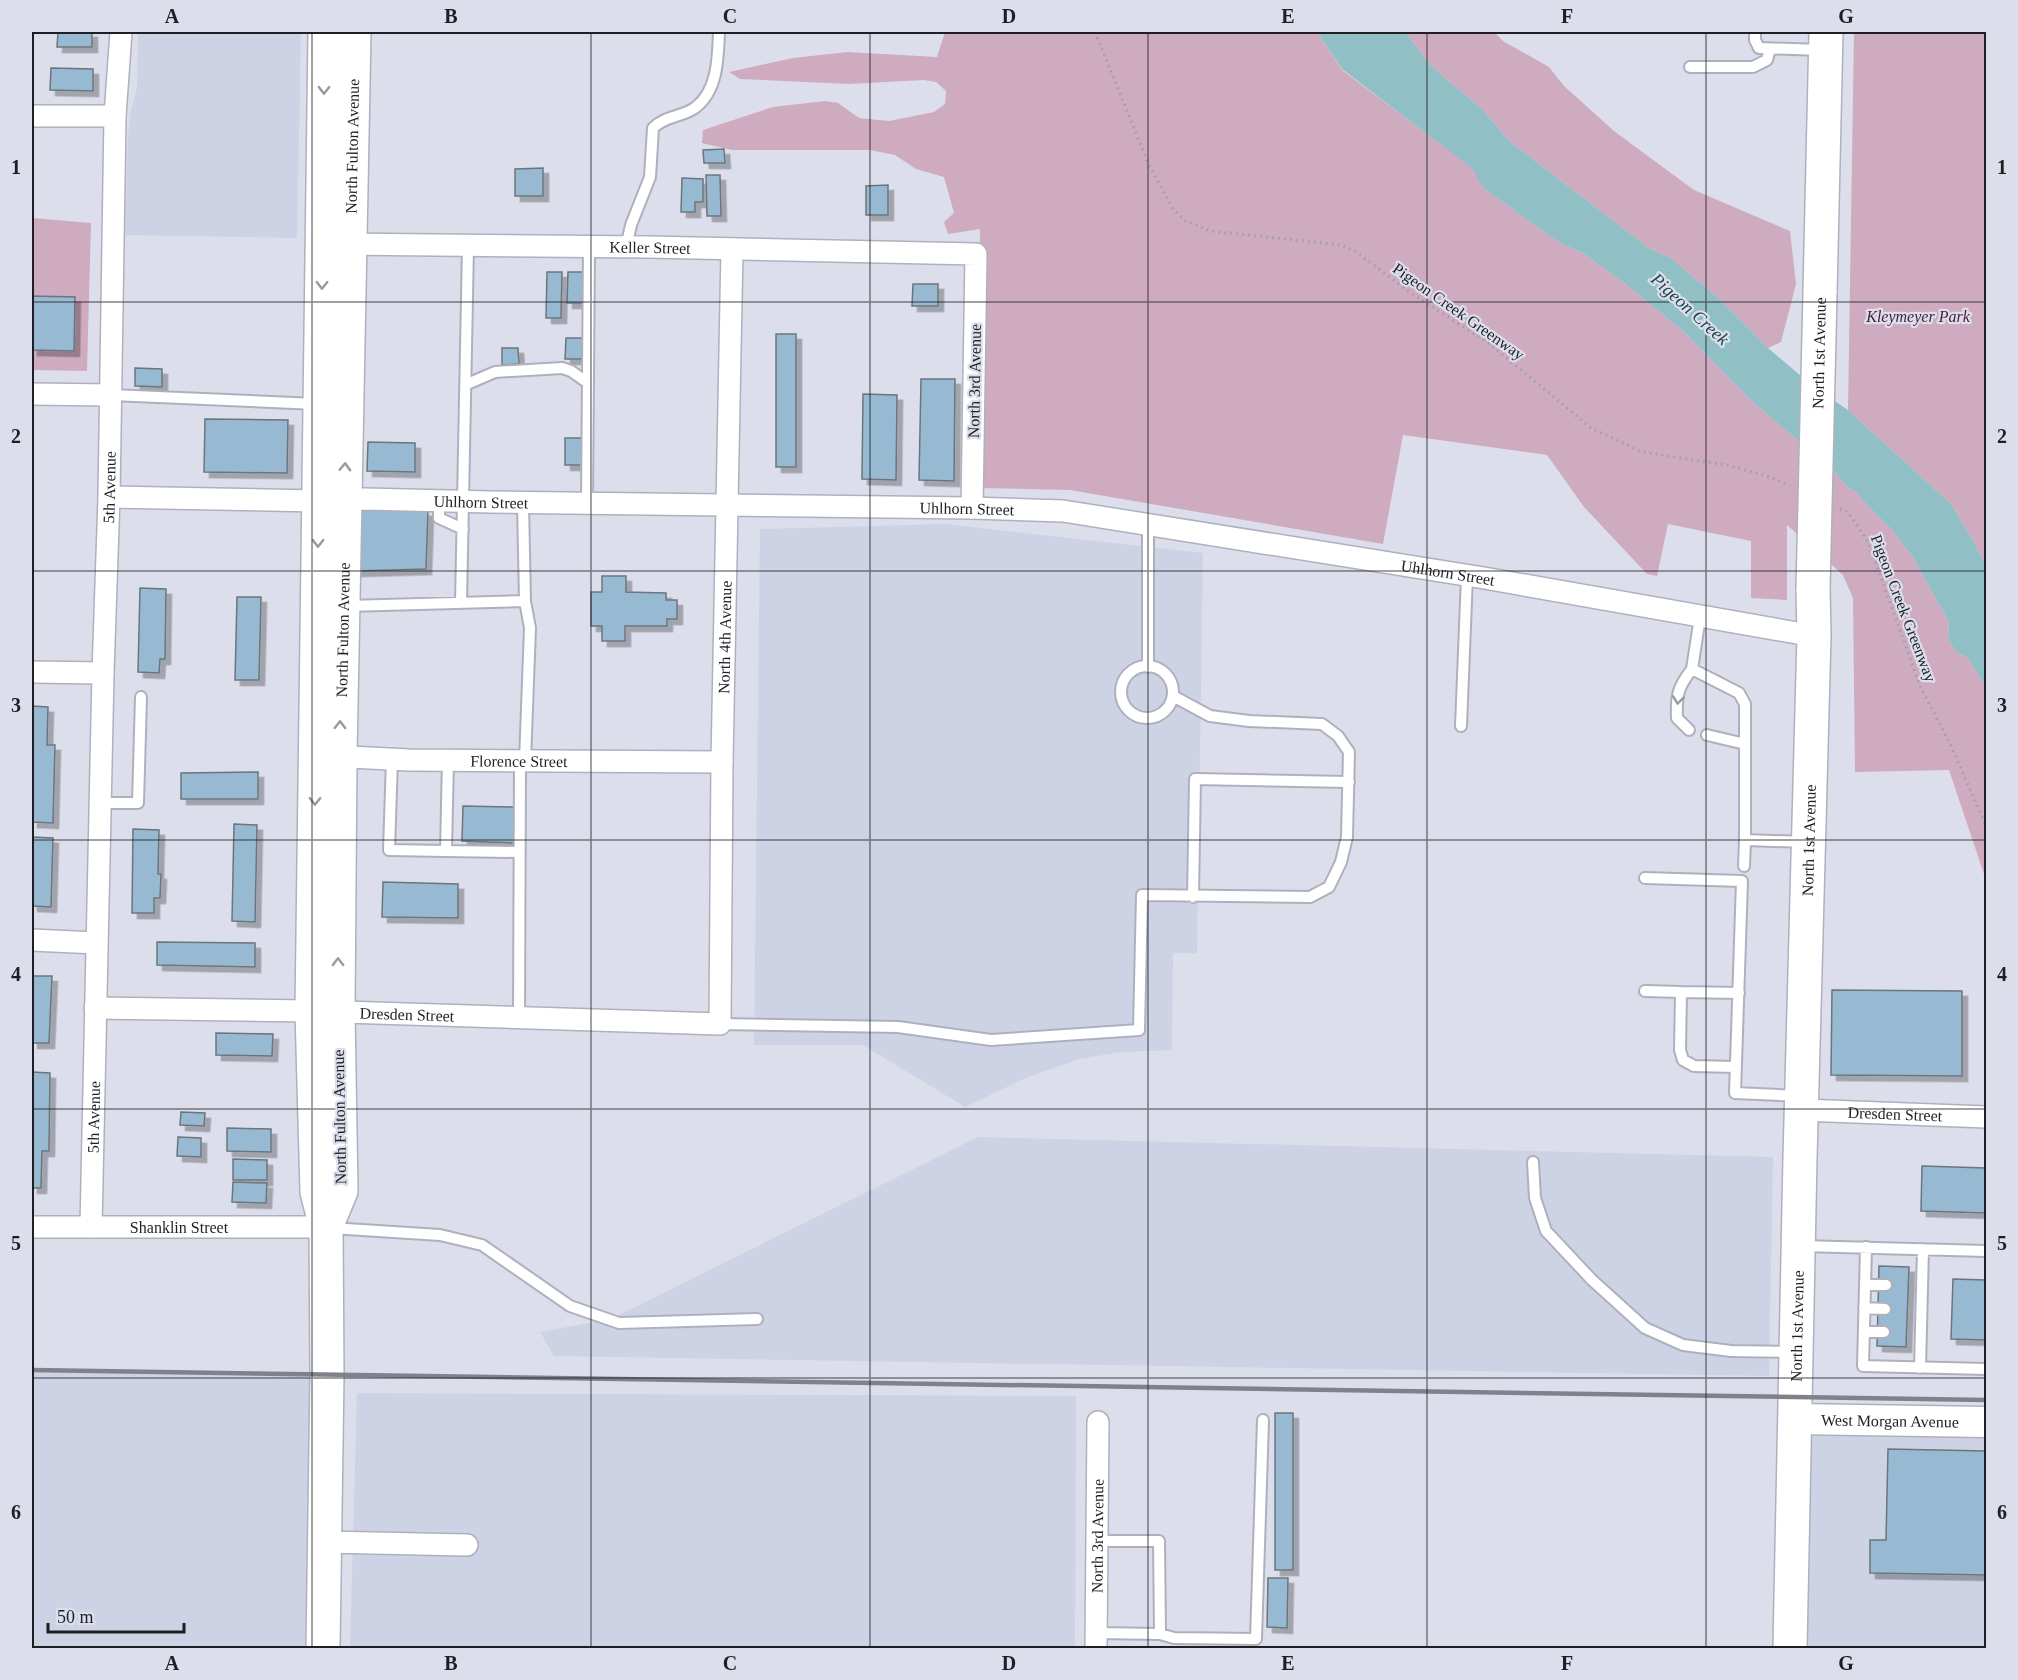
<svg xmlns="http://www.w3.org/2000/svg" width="2018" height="1680" viewBox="0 0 2018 1680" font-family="Georgia,serif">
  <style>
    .built { fill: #cdd2e5 }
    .green { fill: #ceabbf }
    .water { fill: #90bfc6 }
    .building { fill: #98b9d2; stroke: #6b757d; stroke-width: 1.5; filter: url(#shadow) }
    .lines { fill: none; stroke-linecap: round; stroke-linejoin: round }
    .lane-casing { stroke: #aeb1bd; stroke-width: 14 }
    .street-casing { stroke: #aeb1bd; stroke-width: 24 }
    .secondary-casing { stroke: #aeb1bd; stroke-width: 33 }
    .primary-casing { stroke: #aeb1bd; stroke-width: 36 }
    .path { stroke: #9c9fa8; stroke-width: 3; stroke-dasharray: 1.5 4.5; stroke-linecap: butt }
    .lane { stroke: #fff; stroke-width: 10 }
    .street { stroke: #fff; stroke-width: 21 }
    .secondary { stroke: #fff; stroke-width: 30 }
    .primary { stroke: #fff; stroke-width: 33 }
    .rail { stroke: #7f828a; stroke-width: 4.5 }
    .primary-bridge-casing { stroke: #aeb1bd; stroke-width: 36; stroke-linecap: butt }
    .primary-bridge { stroke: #fff; stroke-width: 33 }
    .oneway { stroke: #999a9c }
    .grid { fill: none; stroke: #1d1f23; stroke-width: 1.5; stroke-opacity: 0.55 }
    .labels { text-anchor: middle; stroke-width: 4.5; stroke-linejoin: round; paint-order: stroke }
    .street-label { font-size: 16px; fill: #1d1f23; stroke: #dcdfeb }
    .park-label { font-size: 16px; font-style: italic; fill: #481b38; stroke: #dcdfeb }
    .water-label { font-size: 18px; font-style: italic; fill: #19444a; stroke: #dcdfeb }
    .neatline { fill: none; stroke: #1d1f23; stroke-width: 2 }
    .grid-label { font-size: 20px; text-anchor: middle; font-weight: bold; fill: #1d1f23 }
  </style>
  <defs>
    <filter id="shadow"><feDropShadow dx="5.5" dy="5.5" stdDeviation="0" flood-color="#0004"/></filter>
  </defs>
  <rect width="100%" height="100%" fill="#dcdfeb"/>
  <path class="built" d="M138 32H301L297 238 125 235 128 135 131 110 137 88Z
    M945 524 1203 553 1197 953H1173L1172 1050 1121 1052 1080 1059 1028 1077 965 1107 863 1045H754L760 529Z
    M978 1137 1773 1157 1769 1376 554 1356 540 1332 611 1319Z
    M32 1371 327 1375 323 1648H32Z
    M357 1393 1076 1396 1075 1648H350Z
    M1796 1419 1986 1423V1648H1790Z"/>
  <path class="green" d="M945 32H1317L1342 70 1474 169 1483 188 1560 243 1583 253 1623 282 1681 329 1756 405 1832 469 1848 488 1855 491 1868 506 1893 531 1912 556 1949 622 1948 639 1956 652 1968 658 1983 682 1986 695V880L1949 770 1855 772 1853 598 1843 575 1787 525V600L1751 598V541L1668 524 1657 576 1647 574 1584 507 1547 455 1403 435 1383 544 1070 490 978 488 980 229 948 234 944 222 954 213 944 177 916 169 895 155 870 150H732L702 143 703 130 773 107 825 101 838 103 859 118 889 121 934 112 945 104 946 91 936 82 924 80 849 84 740 79 729 72 793 58 848 52 937 57Z
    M1405 32H1494L1503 41 1549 67 1564 86 1614 131 1694 190 1790 231 1796 284 1781 342 1768 348 1717 297 1671 258 1650 249 1509 141 1483 110 1431 66Z
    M1854 32H1986V566L1972 539 1951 504 1848 410Z
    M32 218 91 223 87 371 32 370Z"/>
  <path class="water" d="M1317 32H1405L1431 66 1483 110 1509 141 1650 249 1671 258 1717 297 1768 348 1814 387 1848 410 1951 504 1972 539 1986 566V695L1983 682 1968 658 1956 652 1948 639 1949 622 1912 556 1893 531 1868 506 1855 491 1848 488 1832 469 1756 405 1681 329 1623 282 1583 253 1560 243 1483 188 1473 169 1342 69Z"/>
  <path class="building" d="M58 32H92V47H57Z
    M51 68 93 69V91L50 90Z
    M724 149 725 163H704L703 150Z
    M543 168V196H515V169Z
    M706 175H720L721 216H707Z
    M682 178 703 179V202H695V212H681Z
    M888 185V215H866V186Z
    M547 272H562L561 318H546Z
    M568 272H586V303H567Z
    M913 284H938V306H912Z
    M32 296 75 297 74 351 32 350Z
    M776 334H796V467H776Z
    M566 338H583L582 359H565Z
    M502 348H518L519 364 502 365Z
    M135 368 162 369V387L135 386Z
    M921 379H955L954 481 919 480Z
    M863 394 897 395 896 480 862 479Z
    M205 419 288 420 287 473 204 472Z
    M565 438H584L583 465H565Z
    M368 442 415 443V472L367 471Z
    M352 508 428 511 426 569 355 571Z
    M602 576H626V592L666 593V600H677V619H667V626H625V641H602V626H591V592H602Z
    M140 588 166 589 165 659H160L159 673 138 672Z
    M237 597H261L259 680H235Z
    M32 706 48 707 47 745H55L53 823 32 822Z
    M258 772V799H181V773Z
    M463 806 516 807V843L462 841Z
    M234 824 257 825 255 922 232 921Z
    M133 829 159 830 158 874H161L160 898H154V913H132Z
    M32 837 53 838 51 907 32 906Z
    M383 882 458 884V918L382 917Z
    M157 942 255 943V967L157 965Z
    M32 976H52L49 1043H32Z
    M1832 990 1962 991V1076L1831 1075Z
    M216 1033 273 1034 272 1056 216 1055Z
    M32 1072 50 1073 49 1151H42L41 1188H32Z
    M181 1112 205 1113 204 1126 180 1125Z
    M227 1128 271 1129V1152L227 1151Z
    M178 1137 201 1138V1157L177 1156Z
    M233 1159 267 1160V1180H233Z
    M1922 1166 1986 1168V1213L1921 1211Z
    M233 1182 267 1183 266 1203 232 1202Z
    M1879 1266 1909 1267 1906 1347 1877 1346Z
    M1953 1279 1986 1280V1340L1951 1339Z
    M1275 1413H1293V1570H1275Z
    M1888 1449 1986 1451V1575L1870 1573V1540H1886Z
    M1268 1578H1288L1287 1628 1267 1627Z"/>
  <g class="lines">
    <g class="lane-casing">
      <path id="lane" d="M1755 32V40L1759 48 1822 50
        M1690 67H1753L1767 60 1770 49
        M626 247 631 225 650 177 653 128C666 115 684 117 696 107 718 90 718 57 719 32
        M465 385 495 372 562 368 571 371 588 383
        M111 395 317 404
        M439 501V518L463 529
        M523 503 525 601 530 628 525 761
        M587 503 589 247
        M1148 524V667
        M461 603 468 246
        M347 606 525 601
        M1700 617 1692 669 1739 693 1745 704V840L1805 842
        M1121 692a26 26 0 1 1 52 0a26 26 0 1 1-52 0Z
        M1461 726 1467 576
        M1689 730 1677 718C1676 695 1678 687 1692 669
        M1707 735 1745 744
        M392 759 389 850 446 851 448 760
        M100 803H138L141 697
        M446 851 519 852
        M1744 866 1745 840
        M1645 878 1742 881 1735 1093 1799 1096
        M1193 897 1195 779 1349 782
        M1645 991 1681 992
        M519 1017 520 761
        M720 1024 898 1027 991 1040 1139 1030 1142 895 1310 897 1329 887 1341 862 1347 837 1349 752 1338 736 1322 724 1249 721 1210 716 1173 696
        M1736 1067 1694 1066 1683 1060 1680 1050 1681 992 1739 993
        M1533 1162 1535 1198 1546 1231 1592 1280 1645 1328 1683 1345 1731 1351 1794 1352
        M331 1228 440 1235 482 1245 570 1306 619 1323 757 1319
        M1802 1246 1986 1251
        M1866 1247 1863 1366 1986 1369
        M1865 1285H1886
        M1864 1308 1885 1309
        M1864 1332H1884
        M1920 1368 1923 1249
        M1096 1633 1160 1634 1159 1541H1096
        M1160 1634 1174 1638 1256 1639 1263 1420"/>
    </g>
    <g class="street-casing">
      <g id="street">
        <path d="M32 116H115"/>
        <path id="s1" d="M338 244 649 247 976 254 972 508"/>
        <path d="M32 394 111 395"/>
        <path id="s2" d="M109 497 319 501 365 499 491 502 972 508 1063 511 1484 578 1814 636"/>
        <path d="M32 672 103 673"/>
        <path id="s3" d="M330 756 409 760 722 762"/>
        <path d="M32 940 96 943"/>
        <path id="s4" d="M95 1008 312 1011 720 1024 722 762 732 249"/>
        <path id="s5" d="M1802 1110 1986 1117"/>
        <path id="s6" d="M32 1227H326"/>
        <path id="s7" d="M91 1227 103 673 109 497 115 116 121 32"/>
        <path d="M325 1542 467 1545"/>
        <path id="s8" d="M1096 1648 1098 1422"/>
      </g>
    </g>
    <g class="secondary-casing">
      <g id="secondary">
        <path id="s9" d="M1796 1419 1986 1422"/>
      </g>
    </g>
    <g class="primary-casing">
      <g id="primary">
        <path d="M1820 293 1826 32"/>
        <path id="s10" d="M326 1227 341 1191 338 1012 340 756 354 32"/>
        <path d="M323 1648 327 1375 326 1227 317 1192 312 1011 325 32"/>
        <path id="s11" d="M1790 1648 1800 1158 1814 636 1813 589"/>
      </g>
    </g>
    <path class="path" d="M1095 32 1148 163 1173 209 1184 220 1210 231 1341 245 1356 252 1411 293 1491 345 1591 428 1642 452 1727 465 1773 478 1790 486
      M1840 509 1848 512 1868 542 1921 688 1951 746 1986 826"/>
    <use href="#lane" class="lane"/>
    <use href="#street" class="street"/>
    <use href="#secondary" class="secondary"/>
    <use href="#primary" class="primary"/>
    <path class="rail" d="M32 1370 1986 1400"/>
    <g class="primary-bridge-casing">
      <g id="primary-bridge">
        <path id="s12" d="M1813 589 1820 293"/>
      </g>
    </g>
    <use href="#primary-bridge" class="primary-bridge"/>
  </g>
  <defs><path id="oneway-chevron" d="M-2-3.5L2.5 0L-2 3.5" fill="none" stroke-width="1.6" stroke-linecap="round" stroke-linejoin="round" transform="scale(1.5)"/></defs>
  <g class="oneway">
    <use href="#oneway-chevron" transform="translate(324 90) rotate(91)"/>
    <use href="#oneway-chevron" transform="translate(322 285) rotate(91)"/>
    <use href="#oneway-chevron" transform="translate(345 467) rotate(-88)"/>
    <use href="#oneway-chevron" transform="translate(318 543) rotate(91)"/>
    <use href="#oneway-chevron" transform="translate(1678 700) rotate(97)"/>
    <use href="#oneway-chevron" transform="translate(340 725) rotate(-89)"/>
    <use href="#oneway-chevron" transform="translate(315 801) rotate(91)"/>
    <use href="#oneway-chevron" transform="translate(338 962) rotate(-90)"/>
  </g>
  <path class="grid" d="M312 32V1648M591 32V1648M870 32V1648M1148 32V1648M1427 32V1648M1706 32V1648M32 302H1986M32 571H1986M32 840H1986M32 1109H1986M32 1378H1986"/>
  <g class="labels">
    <g class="street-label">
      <text dy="6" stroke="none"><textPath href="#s10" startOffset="1084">North Fulton Avenue</textPath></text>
      <text dy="6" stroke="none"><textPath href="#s1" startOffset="312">Keller Street</textPath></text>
      <text transform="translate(1459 311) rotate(35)" y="6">Pigeon Creek Greenway</text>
      <text dy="6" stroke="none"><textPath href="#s12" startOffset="236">North 1st Avenue</textPath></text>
      <text transform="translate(974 381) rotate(-89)" y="6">North 3rd Avenue</text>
      <text dy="6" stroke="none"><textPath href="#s7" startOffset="740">5th Avenue</textPath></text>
      <text dy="6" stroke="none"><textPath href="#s2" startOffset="372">Uhlhorn Street</textPath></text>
      <text dy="6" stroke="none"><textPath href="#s2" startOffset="858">Uhlhorn Street</textPath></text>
      <text dy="6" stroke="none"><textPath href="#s2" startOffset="1344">Uhlhorn Street</textPath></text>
      <text transform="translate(1904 608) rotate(69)" y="6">Pigeon Creek Greenway</text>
      <text dy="6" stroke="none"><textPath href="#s10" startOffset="600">North Fulton Avenue</textPath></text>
      <text dy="6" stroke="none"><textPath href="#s4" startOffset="1012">North 4th Avenue</textPath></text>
      <text dy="6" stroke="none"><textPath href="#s3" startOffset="189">Florence Street</textPath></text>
      <text dy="6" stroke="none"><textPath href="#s11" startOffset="808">North 1st Avenue</textPath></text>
      <text dy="6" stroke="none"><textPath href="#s4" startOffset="312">Dresden Street</textPath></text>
      <text dy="6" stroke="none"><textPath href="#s5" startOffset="93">Dresden Street</textPath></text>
      <text transform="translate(339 1117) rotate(-91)" y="6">North Fulton Avenue</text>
      <text dy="6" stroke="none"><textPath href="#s7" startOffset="110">5th Avenue</textPath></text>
      <text dy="6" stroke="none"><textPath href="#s6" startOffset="147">Shanklin Street</textPath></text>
      <text dy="6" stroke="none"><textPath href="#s11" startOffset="322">North 1st Avenue</textPath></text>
      <text dy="6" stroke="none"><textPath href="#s9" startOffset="94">West Morgan Avenue</textPath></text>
      <text dy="6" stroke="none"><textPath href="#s8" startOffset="112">North 3rd Avenue</textPath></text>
    </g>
    <g class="park-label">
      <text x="1918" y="322">Kleymeyer Park</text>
    </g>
    <g class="water-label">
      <text transform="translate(1690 309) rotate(42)" y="6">Pigeon Creek</text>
    </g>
  </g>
  <rect width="2018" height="1680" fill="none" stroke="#dcdfeb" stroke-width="66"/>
  <path d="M48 1623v9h136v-9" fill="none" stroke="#1d1f23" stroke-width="3"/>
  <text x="57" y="1623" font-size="18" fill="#1d1f23" stroke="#dcdfeb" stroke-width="4.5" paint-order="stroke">50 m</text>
  <rect x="33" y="33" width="1952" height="1614" class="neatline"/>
  <g class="grid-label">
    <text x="172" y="23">A</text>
    <text x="451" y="23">B</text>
    <text x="730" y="23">C</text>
    <text x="1009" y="23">D</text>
    <text x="1288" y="23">E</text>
    <text x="1567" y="23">F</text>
    <text x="1846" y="23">G</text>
    <text x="16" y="174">1</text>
    <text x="2002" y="174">1</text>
    <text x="16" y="443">2</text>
    <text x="2002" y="443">2</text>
    <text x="16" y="712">3</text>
    <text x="2002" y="712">3</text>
    <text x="16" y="981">4</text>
    <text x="2002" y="981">4</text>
    <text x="16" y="1250">5</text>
    <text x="2002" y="1250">5</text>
    <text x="16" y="1519">6</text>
    <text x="2002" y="1519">6</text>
    <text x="172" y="1670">A</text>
    <text x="451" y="1670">B</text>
    <text x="730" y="1670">C</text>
    <text x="1009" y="1670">D</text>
    <text x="1288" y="1670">E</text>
    <text x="1567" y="1670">F</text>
    <text x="1846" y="1670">G</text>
  </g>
</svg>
